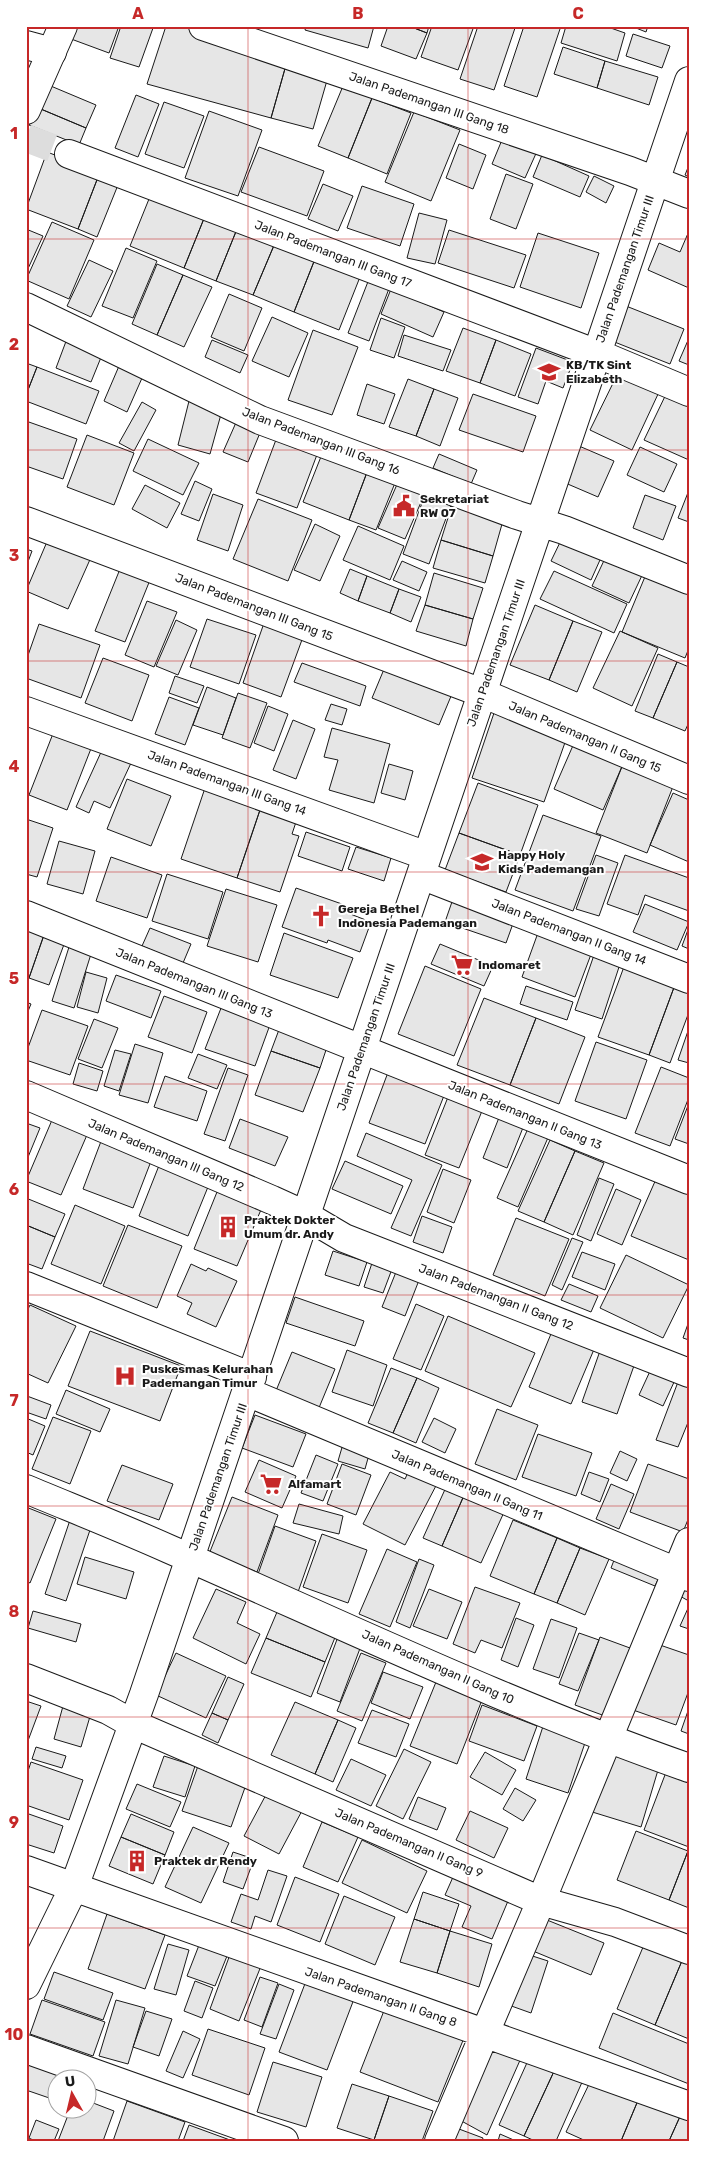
<svg xmlns="http://www.w3.org/2000/svg" width="715" height="2167" viewBox="0 0 715 2167" font-family="Rubik,sans-serif">
  <style>
    .building { fill: #e6e6e6; stroke: #1a1a1a }
    .lines { fill: none; stroke-linecap: round; stroke-linejoin: round }
    .minor-tunnel { stroke: #ddd; stroke-width: 28; stroke-dasharray: 28 14; stroke-linecap: butt }
    .minor-casing { stroke: #1a1a1a; stroke-width: 30 }
    .tertiary-casing { stroke: #1a1a1a; stroke-width: 30 }
    .minor { stroke: #fff; stroke-width: 28 }
    .tertiary { stroke: #fff; stroke-width: 28 }
    .grid { fill: none; stroke: #c62828; stroke-width: 1; stroke-opacity: 0.55 }
    .labels { text-anchor: middle; stroke-width: 4; stroke-linejoin: round; paint-order: stroke }
    .street-label { font-size: 12px; fill: #1a1a1a; stroke: #fff }
    .poi-label { font-size: 12px; font-weight: bold; fill: #1a1a1a; stroke: #fff; text-anchor: start }
    .neatline { fill: none; stroke: #c62828; stroke-width: 2 }
    .grid-label { font-size: 16px; text-anchor: middle; font-weight: bold; fill: #c62828 }
  </style>
  <rect width="100%" height="100%" fill="#fff"/>
  <path class="building" d="M67 26H119L109 53 63 36Z
    M121 26 153 28 139 67 110 58Z
    M166 26H197L288 58 271 118 147 84Z
    M306 26H374L368 48 305 30Z
    M388 26H409L427 33 416 59 381 46Z
    M409 26H429L427 33Z
    M432 26H474L458 70 421 57Z
    M478 26H508L515 28 494 90 460 79Z
    M524 26H561L537 97 504 86Z
    M566 26H605L625 33 617 61 561 43Z
    M631 26H648L646 32Z
    M633 34 670 46 662 68 626 56Z
    M563 47 605 61 597 88 554 74Z
    M288 58 330 70 313 129 271 118Z
    M605 61 658 77 649 105 597 88Z
    M46 84 96 105 86 128 36 107Z
    M343 86 372 98 348 158 318 146Z
    M136 95 159 104 138 157 115 148Z
    M372 98 411 113 387 174 348 158Z
    M164 102 204 116 184 168 145 154Z
    M36 107 86 128 79 145 29 125Z
    M209 111 262 130 238 196 185 178Z
    M414 112 460 130 431 201 385 182Z
    M504 135 538 149 525 178 492 164Z
    M459 144 486 155 473 189 446 178Z
    M259 147 324 171 307 216 241 192Z
    M47 152 100 172 78 229 26 209Z
    M542 155 589 176 580 197 533 177Z
    M689 165V177L685 175Z
    M100 172 120 180 97 237 78 229Z
    M506 174 533 184 516 229 490 219Z
    M594 176 614 186 606 203 586 192Z
    M323 184 353 196 338 231 308 219Z
    M362 186 414 204 400 246 347 228Z
    M151 194 205 216 184 268 130 246Z
    M419 213 447 220 435 264 407 258Z
    M205 216 237 229 216 281 184 268Z
    M52 222 94 240 69 299 26 280Z
    M26 229 43 236 26 273Z
    M237 229 275 243 253 295 216 281Z
    M449 230 526 255 514 288 438 263Z
    M689 231V288L648 270 659 243 680 252Z
    M538 233 599 253 581 308 520 287Z
    M275 243 315 259 294 312 253 295Z
    M126 248 157 261 133 318 102 306Z
    M315 259 360 277 339 330 294 312Z
    M89 260 113 271 91 317 67 306Z
    M157 264 183 275 157 335 132 324Z
    M183 275 212 287 184 347 157 335Z
    M369 279 390 286 369 341 348 333Z
    M391 289 444 312 433 337 381 314Z
    M229 294 262 308 244 351 211 337Z
    M626 306 684 329 670 364 612 341Z
    M272 317 308 333 289 377 252 361Z
    M381 318 405 327 394 358 370 350Z
    M463 328 496 340 480 383 446 371Z
    M313 330 358 347 332 415 288 400Z
    M404 335 451 350 443 371 398 356Z
    M68 336 104 350 91 382 56 368Z
    M689 338V365L679 361Z
    M212 340 248 355 240 373 205 357Z
    M496 340 531 354 515 396 480 383Z
    M536 348 573 362 563 388 546 381 538 404 518 397Z
    M122 359 146 369 127 412 104 401Z
    M26 363 37 367 26 395Z
    M37 367 99 391 86 424 26 401V395Z
    M618 373 659 392 632 450 590 430Z
    M408 379 434 389 416 436 389 427Z
    M367 384 395 394 384 424 357 415Z
    M434 389 458 398 440 446 416 436Z
    M668 390 689 400V460L644 440Z
    M191 393 223 407 210 454 178 445Z
    M473 394 536 416 523 452 459 430Z
    M142 402 156 410 134 451 119 443Z
    M238 418 262 428 248 462 223 452Z
    M26 421 77 439 63 479 26 466Z
    M280 429 321 444 297 508 256 493Z
    M87 435 134 453 114 505 67 487Z
    M148 439 199 463 183 495 133 471Z
    M579 446 614 461 598 497 563 482Z
    M640 447 677 464 664 492 627 475Z
    M324 449 369 467 349 520 303 502Z
    M439 454 477 470 471 484 433 468Z
    M369 467 397 478 376 530 349 520Z
    M402 473 429 484 405 539 378 528Z
    M195 481 212 489 199 521 181 514Z
    M145 485 180 503 167 528 132 509Z
    M689 490V522L678 518Z
    M213 494 243 505 228 551 197 540Z
    M425 495 451 505 429 564 403 554Z
    M645 495 676 506 663 540 633 528Z
    M258 499 312 520 288 581 233 559Z
    M453 502 504 517 493 556 441 540Z
    M315 524 340 536 320 581 294 570Z
    M358 526 404 546 390 580 343 560Z
    M565 532 604 551 591 580 551 561Z
    M49 537 92 555 68 609 26 591Z
    M441 540 493 556 485 583 433 568Z
    M26 549 32 551 26 567Z
    M608 552 645 569 629 603 592 586Z
    M402 561 427 572 419 591 393 580Z
    M649 567 689 583V648L685 658 622 632Z
    M120 569 150 580 125 642 95 631Z
    M350 569 367 576 358 601 340 593Z
    M554 571 627 604 614 633 540 599Z
    M434 573 483 588 473 619 425 605Z
    M367 576 399 589 390 613 358 601Z
    M399 589 421 597 411 622 390 613Z
    M147 601 177 612 154 667 125 655Z
    M425 605 473 619 466 646 416 631Z
    M535 605 573 621 549 680 510 665Z
    M207 619 256 635 239 684 190 667Z
    M176 620 197 630 178 675 156 666Z
    M573 621 602 632 577 692 549 680Z
    M264 623 303 637 281 697 243 683Z
    M39 624 100 645 81 698 26 678V661Z
    M620 631 658 648 632 706 593 688Z
    M658 654 677 662 653 718 635 711Z
    M103 658 149 675 132 721 85 703Z
    M387 662 454 689 439 725 372 698Z
    M677 662 689 667V722L685 731 653 718Z
    M302 663 366 686 360 706 294 682Z
    M175 676 204 686 197 703 169 693Z
    M207 687 236 698 223 735 193 725Z
    M238 693 267 703 250 748 222 738Z
    M169 697 199 708 185 745 155 734Z
    M331 704 347 709 342 725 325 720Z
    M268 706 288 714 274 751 254 743Z
    M495 710 568 734 544 802 472 778Z
    M293 720 315 729 296 779 273 770Z
    M332 728 390 744 374 803 329 790 338 760 324 757Z
    M54 731 92 746 67 810 29 795Z
    M578 734 627 755 603 810 554 789Z
    M102 750 131 763 110 808 94 801 89 813 76 807Z
    M389 764 413 771 405 800 381 793Z
    M623 764 674 784 647 853 596 833Z
    M127 779 171 796 151 846 107 829Z
    M478 783 538 805 520 855 459 833Z
    M206 785 262 804 237 878 181 859Z
    M673 793 689 800V862L650 845Z
    M262 804 298 816 292 834 299 836 280 892 237 878Z
    M543 815 601 836 573 911 515 890Z
    M26 819 53 828 37 877 26 874Z
    M306 832 350 847 342 871 298 856Z
    M459 833 520 855 506 892 445 870Z
    M59 841 95 851 83 894 47 884Z
    M356 847 391 858 384 881 348 869Z
    M596 855 618 863 599 916 576 909Z
    M625 855 689 878V911L645 895 638 915 607 904Z
    M111 857 162 875 147 918 96 901Z
    M167 874 223 892 208 939 152 921Z
    M296 888 342 904 340 910 371 922 360 952 328 940 327 943 282 927Z
    M226 889 277 905 258 962 207 946Z
    M454 896 515 918 506 943 445 922Z
    M645 904 689 922 677 950 633 932Z
    M26 925 45 932 29 978 26 977Z
    M689 927V949L682 946Z
    M150 928 191 944 183 963 142 946Z
    M539 930 593 949 575 997 522 977Z
    M45 932 66 939 49 985 29 978Z
    M284 933 353 958 338 998 270 975Z
    M440 944 493 966 484 986 431 964Z
    M69 947 91 954 74 1008 52 1001Z
    M594 955 620 964 602 1019 575 1010Z
    M625 964 676 982 649 1055 598 1037Z
    M425 966 481 989 454 1056 398 1034Z
    M86 972 107 978 98 1013 77 1007Z
    M116 975 161 991 151 1018 106 1001Z
    M676 982 689 987V1012L670 1063 649 1055Z
    M526 986 573 1002 567 1020 520 1004Z
    M164 996 207 1012 192 1053 148 1037Z
    M484 998 536 1018 510 1085 457 1065Z
    M26 1002 31 1004 26 1016Z
    M223 1003 271 1022 255 1066 205 1049Z
    M42 1010 88 1026 70 1075 26 1060V1053Z
    M536 1018 585 1037 559 1104 510 1085Z
    M94 1019 118 1028 102 1068 78 1059Z
    M280 1027 328 1044 320 1068 271 1051Z
    M689 1028V1063L678 1060Z
    M596 1042 647 1060 626 1119 575 1101Z
    M135 1044 163 1053 148 1103 119 1095Z
    M115 1050 131 1054 119 1091 104 1086Z
    M271 1051 320 1068 303 1112 255 1095Z
    M198 1054 227 1065 217 1089 188 1078Z
    M79 1063 103 1071 97 1091 73 1084Z
    M390 1067 447 1088 425 1144 369 1123Z
    M661 1067 689 1078V1097L670 1146 635 1133Z
    M228 1068 248 1075 225 1141 204 1134Z
    M165 1076 207 1091 197 1121 154 1107Z
    M450 1092 484 1106 459 1168 425 1155Z
    M689 1103V1144L675 1139Z
    M502 1110 526 1120 507 1168 483 1158Z
    M55 1113 90 1128 61 1195 26 1181Z
    M240 1119 288 1137 275 1166 229 1148Z
    M26 1123 40 1128 26 1162Z
    M530 1124 550 1133 518 1207 497 1198Z
    M366 1133 442 1165 411 1236 391 1228 412 1180 357 1156Z
    M103 1136 153 1156 133 1208 83 1189Z
    M550 1140 575 1151 544 1222 518 1211Z
    M575 1151 604 1163 573 1235 544 1222Z
    M345 1161 403 1186 391 1214 332 1189Z
    M160 1163 210 1182 188 1236 139 1216Z
    M443 1169 471 1180 454 1223 427 1212Z
    M660 1170 689 1182V1260L631 1236Z
    M599 1178 614 1184 591 1241 577 1235Z
    M219 1187 263 1205 237 1266 194 1249Z
    M616 1189 641 1200 622 1245 597 1234Z
    M26 1198 65 1214 55 1237 26 1225Z
    M75 1205 125 1226 101 1284 51 1264Z
    M422 1216 452 1227 443 1253 413 1242Z
    M516 1218 569 1239 545 1296 493 1275Z
    M26 1225 55 1237 42 1269 26 1263Z
    M128 1225 182 1246 157 1308 103 1286Z
    M572 1238 583 1242 562 1290 552 1285Z
    M333 1251 367 1262 359 1286 325 1275Z
    M582 1252 615 1264 605 1290 572 1277Z
    M626 1255 689 1285 663 1338 600 1308Z
    M400 1262 423 1270 405 1316 382 1307Z
    M372 1263 392 1269 383 1293 364 1287Z
    M191 1264 206 1271 208 1268 237 1281 216 1327 187 1314 192 1303 177 1296Z
    M569 1284 598 1296 591 1312 561 1300Z
    M295 1297 364 1321 355 1346 286 1323Z
    M416 1304 444 1316 421 1370 393 1359Z
    M30 1305 76 1326 48 1383 26 1373V1313Z
    M448 1316 535 1353 511 1407 425 1371Z
    M689 1321V1340L683 1338Z
    M553 1329 595 1347 571 1404 529 1387Z
    M90 1331 181 1366 160 1421 68 1386Z
    M601 1348 636 1360 617 1414 582 1402Z
    M347 1350 387 1365 373 1406 332 1392Z
    M292 1352 335 1369 316 1415 273 1398Z
    M391 1368 417 1378 393 1433 368 1423Z
    M651 1369 675 1380 663 1406 639 1395Z
    M681 1374 689 1377V1420L678 1447 656 1440Z
    M417 1378 439 1388 416 1443 393 1433Z
    M66 1390 110 1409 100 1432 56 1414Z
    M27 1396 51 1405 46 1419 26 1412Z
    M497 1409 538 1425 516 1480 475 1464Z
    M255 1415 306 1434 293 1467 242 1448Z
    M53 1417 91 1431 70 1484 32 1469Z
    M26 1418 45 1426 33 1455 26 1452Z
    M434 1418 456 1429 445 1453 422 1442Z
    M538 1434 592 1453 576 1496 522 1477Z
    M343 1444 370 1451 365 1469 338 1461Z
    M620 1451 637 1459 627 1481 610 1473Z
    M316 1455 338 1464 323 1501 301 1493Z
    M259 1460 296 1476 282 1508 245 1492Z
    M342 1464 371 1475 356 1515 327 1504Z
    M648 1464 689 1479V1517L683 1532 630 1512Z
    M122 1465 173 1484 159 1520 107 1501Z
    M411 1466 439 1480 405 1545 363 1524 390 1472 405 1479Z
    M589 1472 609 1479 600 1502 581 1494Z
    M611 1484 634 1494 619 1529 596 1519Z
    M447 1485 465 1493 442 1546 423 1538Z
    M465 1493 505 1510 481 1563 442 1546Z
    M232 1497 278 1515 257 1572 209 1554Z
    M299 1504 343 1516 339 1534 293 1523Z
    M26 1507 56 1519 30 1583 26 1581Z
    M70 1520 91 1527 66 1601 45 1594Z
    M513 1520 557 1538 534 1594 490 1576Z
    M275 1526 316 1541 298 1592 257 1577Z
    M322 1534 367 1550 348 1603 303 1587Z
    M557 1538 580 1548 557 1603 534 1594Z
    M580 1548 609 1559 585 1615 557 1603Z
    M387 1549 417 1562 390 1627 359 1614Z
    M616 1555 661 1573 655 1586 611 1568Z
    M85 1557 134 1572 126 1599 77 1584Z
    M419 1559 434 1565 410 1628 396 1622Z
    M689 1581V1597L687 1600 678 1595Z
    M475 1587 520 1603 502 1648 481 1640 475 1653 453 1644Z
    M216 1589 246 1602 237 1623 260 1634 246 1664 193 1638Z
    M429 1589 462 1602 447 1639 413 1626Z
    M689 1606V1629L680 1626Z
    M33 1611 81 1624 76 1642 28 1628Z
    M277 1612 336 1635 325 1662 266 1638Z
    M516 1618 534 1625 518 1667 501 1660Z
    M551 1619 577 1628 559 1678 533 1669Z
    M579 1633 599 1640 578 1691 559 1684Z
    M339 1634 362 1643 340 1702 317 1693Z
    M600 1637 630 1648 605 1716 575 1705Z
    M266 1638 325 1662 311 1697 251 1673Z
    M657 1644 689 1655V1690L676 1725 633 1710Z
    M176 1653 226 1676 206 1718 156 1695Z
    M361 1653 386 1663 362 1721 337 1711Z
    M383 1672 423 1687 410 1719 371 1703Z
    M228 1677 244 1684 228 1720 212 1713Z
    M436 1682 482 1700 457 1764 410 1746Z
    M26 1701 41 1706 26 1746Z
    M295 1702 338 1720 315 1774 271 1755Z
    M482 1705 537 1726 524 1761 469 1741Z
    M63 1706 91 1713 81 1747 54 1739Z
    M689 1708V1734L681 1731Z
    M372 1710 409 1724 396 1757 358 1743Z
    M212 1713 228 1720 218 1743 202 1735Z
    M546 1717 588 1734 568 1793 526 1779Z
    M338 1720 356 1728 333 1782 315 1774Z
    M610 1744 661 1760 641 1827 589 1811Z
    M36 1747 66 1756 62 1768 32 1759Z
    M404 1749 431 1762 403 1819 376 1806Z
    M485 1752 516 1770 502 1795 470 1777Z
    M164 1756 195 1766 185 1797 153 1787Z
    M351 1759 386 1775 371 1806 336 1790Z
    M31 1762 83 1780 69 1820 26 1805V1777Z
    M199 1763 248 1779 231 1827 182 1811Z
    M668 1767 689 1775V1847L644 1830Z
    M137 1784 181 1802 170 1827 126 1809Z
    M515 1788 536 1800 523 1821 503 1809Z
    M269 1789 304 1807 279 1854 244 1836Z
    M418 1797 446 1808 437 1830 409 1819Z
    M470 1811 508 1828 494 1858 456 1840Z
    M26 1813 63 1826 54 1853 26 1844Z
    M131 1814 174 1832 165 1855 121 1837Z
    M322 1822 358 1837 338 1882 303 1867Z
    M193 1827 229 1843 201 1903 165 1887Z
    M636 1831 688 1851 669 1900 617 1880Z
    M121 1837 165 1855 153 1884 109 1866Z
    M362 1840 427 1871 407 1913 342 1883Z
    M688 1851 689 1852V1908L669 1900Z
    M233 1852 254 1859 243 1889 223 1882Z
    M268 1870 287 1876 271 1922 255 1916 251 1929 231 1922 241 1894 258 1900Z
    M295 1877 339 1894 320 1942 277 1925Z
    M453 1877 508 1901 492 1939 462 1927 471 1906 445 1895Z
    M423 1892 459 1904 450 1931 414 1919Z
    M344 1896 395 1917 375 1965 325 1944Z
    M107 1914 165 1935 145 1989 88 1969Z
    M414 1919 450 1931 437 1973 400 1962Z
    M547 1920 604 1943 591 1975 533 1951Z
    M450 1931 492 1944 479 1987 437 1973Z
    M201 1940 229 1951 215 1986 187 1976Z
    M646 1940 684 1956 655 2025 617 2009Z
    M168 1944 189 1950 176 1995 154 1989Z
    M232 1949 263 1961 239 2021 210 2009Z
    M520 1952 548 1961 531 2013 503 2003Z
    M684 1956 689 1958V2039L655 2025Z
    M54 1972 113 1993 103 2020 44 1999Z
    M260 1977 278 1983 262 2027 244 2020Z
    M195 1981 213 1988 202 2018 184 2011Z
    M306 1981 354 1999 327 2070 279 2052Z
    M279 1984 294 1990 276 2039 260 2034Z
    M42 2000 105 2022 93 2056 30 2034Z
    M116 2000 145 2008 128 2064 99 2056Z
    M387 2003 466 2033 438 2102 360 2072Z
    M146 2011 172 2019 159 2056 133 2047Z
    M613 2013 689 2044V2084L599 2048Z
    M208 2029 265 2048 249 2095 192 2075Z
    M183 2031 200 2039 183 2078 166 2071Z
    M489 2043 521 2058 487 2135 456 2118Z
    M26 2056 73 2080H58V2101L26 2090Z
    M530 2056 556 2067 524 2136 499 2125Z
    M273 2062 322 2077 306 2127 257 2112Z
    M556 2067 583 2080 556 2141H535L524 2136Z
    M591 2080 639 2098 621 2141H586L566 2132Z
    M352 2084 389 2096 374 2140 337 2128Z
    M389 2096 433 2111 422 2141 374 2140Z
    M639 2098 682 2112 669 2141H621Z
    M88 2101 114 2111 103 2141H58L70 2110H88Z
    M127 2101 185 2122 178 2141H113Z
    M682 2112 689 2115V2141H669Z
    M36 2120 59 2129 54 2141H35L29 2138Z
    M189 2125 230 2140 229 2141H183Z
    M451 2126 483 2138 482 2141H445Z
    M500 2134 516 2141H498Z"/>
  <g class="lines">
    <path class="minor-tunnel" d="M26 138 69 154"/>
    <g class="minor-casing">
      <path id="minor" d="M203 26 630 171 689 194
        M26 45 52 52
        M69 154 608 358 689 392
        M26 307 260 420 517 515 564 530 689 580
        M26 521 482 693 689 780
        M26 711 427 856
        M421 875 689 979
        M26 915 689 1180
        M26 1095 272 1200 305 1215 344 1238 689 1373
        M26 1286 252 1377
        M247 1392 689 1577
        M26 1489C74 1509 122 1528 169 1549 341 1624 511 1706 689 1768
        M26 1678 108 1710 133 1724 541 1901 615 1922 689 1950
        M26 1870 689 2106
        M26 1985 74 1887 144 1694 689 81
        M26 2049 284 2141
        M439 2141 541 1901 689 1542"/>
    </g>
    <g class="tertiary-casing">
      <path id="tertiary" d="M26 110 63 26"/>
    </g>
    <use href="#minor" class="minor"/>
    <use href="#tertiary" class="tertiary"/>
  </g>
  <path class="grid" d="M248 26V2141M468 26V2141M26 239H689M26 450H689M26 661H689M26 872H689M26 1084H689M26 1295H689M26 1506H689M26 1717H689M26 1928H689"/>
  <defs>
    <g id="school-bare" transform="scale(1.725)"><path d="M0-5L7-2L0 1L-7-2ZM-4 1L0 2.5L4 1V4Q0 6-4 4Z" fill="#c62828" stroke="#fff" stroke-width="2.5" paint-order="stroke"/></g>
    <g id="civic-bare" transform="scale(1.725)"><path d="M-.6-6.5H3V-4.5H.6V-3L4-1V1h2V6H-6V1h2V-1L-.6-3ZM-1.2 2.5V6h2.4V2.5Z" fill="#c62828" stroke="#fff" stroke-width="2.5" paint-order="stroke"/></g>
    <g id="church-bare" transform="scale(1.725)"><path d="M-1.2-6h2.4v3.5h3.3v2.4h-3.3V6h-2.4V-.1h-3.3v-2.4h3.3Z" fill="#c62828" stroke="#fff" stroke-width="2.5" paint-order="stroke"/></g>
    <g id="supermarket-bare" transform="scale(1.725)"><path d="M-6-5.5h2.5l.6 2H6L4.5 2H-2.5L-4.4-4H-6ZM-1.5 3.2a1.3 1.3 0 1 0 .1 0ZM3 3.2a1.3 1.3 0 1 0 .1 0Z" fill="#c62828" stroke="#fff" stroke-width="2.5" paint-order="stroke"/></g>
    <g id="building-bare" transform="scale(1.725)"><path d="M-4-6H4V6H1V3H-1V6H-4ZM-2.5-4.3h1.7v1.8h-1.7ZM.8-4.3h1.7v1.8H.8ZM-2.5-1h1.7V.8h-1.7ZM.8-1h1.7V.8H.8Z" fill="#c62828" stroke="#fff" stroke-width="2.5" paint-order="stroke"/></g>
    <g id="hospital-bare" transform="scale(1.725)"><path d="M-5-5h3v3.5h4V-5h3V5h-3V1.5h-4V5h-3Z" fill="#c62828" stroke="#fff" stroke-width="2.5" paint-order="stroke"/></g>
  </defs>
  <g fill-rule="evenodd">
    <use href="#school-bare" x="549" y="372"/>
    <use href="#civic-bare" x="404" y="506"/>
    <use href="#school-bare" x="482" y="862"/>
    <use href="#church-bare" x="321" y="916"/>
    <use href="#supermarket-bare" x="462" y="965"/>
    <use href="#building-bare" x="228" y="1227"/>
    <use href="#hospital-bare" x="125" y="1376"/>
    <use href="#supermarket-bare" x="271" y="1484"/>
    <use href="#building-bare" x="137" y="1861"/>
  </g>
  <g class="labels">
    <g class="street-label">
      <text transform="translate(429 103) rotate(19)" y="4">Jalan Pademangan III Gang 18</text>
      <text transform="translate(333 254) rotate(21)" y="4">Jalan Pademangan III Gang 17</text>
      <text transform="translate(625 269) rotate(-71)" y="4">Jalan Pademangan Timur III</text>
      <text transform="translate(321 441) rotate(21)" y="4">Jalan Pademangan III Gang 16</text>
      <text transform="translate(254 607) rotate(21)" y="4">Jalan Pademangan III Gang 15</text>
      <text transform="translate(496 653) rotate(-71)" y="4">Jalan Pademangan Timur III</text>
      <text transform="translate(585 737) rotate(23)" y="4">Jalan Pademangan II Gang 15</text>
      <text transform="translate(227 783) rotate(20)" y="4">Jalan Pademangan III Gang 14</text>
      <text transform="translate(569 932) rotate(21)" y="4">Jalan Pademangan II Gang 14</text>
      <text transform="translate(194 983) rotate(22)" y="4">Jalan Pademangan III Gang 13</text>
      <text transform="translate(366 1037) rotate(-71)" y="4">Jalan Pademangan Timur III</text>
      <text transform="translate(525 1115) rotate(22)" y="4">Jalan Pademangan II Gang 13</text>
      <text transform="translate(166 1155) rotate(23)" y="4">Jalan Pademangan III Gang 12</text>
      <text transform="translate(496 1297) rotate(21)" y="4">Jalan Pademangan II Gang 12</text>
      <text transform="translate(218 1477) rotate(-71)" y="4">Jalan Pademangan Timur III</text>
      <text transform="translate(467 1485) rotate(23)" y="4">Jalan Pademangan II Gang 11</text>
      <text transform="translate(438 1667) rotate(24)" y="4">Jalan Pademangan II Gang 10</text>
      <text transform="translate(409 1843) rotate(23)" y="4">Jalan Pademangan II Gang 9</text>
      <text transform="translate(381 1997) rotate(19)" y="4">Jalan Pademangan II Gang 8</text>
    </g>
    <g class="poi-label">
      <text x="566" y="369">KB/TK Sint<tspan x="566" dy="14">Elizabeth</tspan></text>
      <text x="420" y="503">Sekretariat<tspan x="420" dy="14">RW 07</tspan></text>
      <text x="498" y="859">Happy Holy<tspan x="498" dy="14">Kids Pademangan</tspan></text>
      <text x="338" y="913">Gereja Bethel<tspan x="338" dy="14">Indonesia Pademangan</tspan></text>
      <text x="478" y="969">Indomaret</text>
      <text x="244" y="1224">Praktek Dokter<tspan x="244" dy="14">Umum dr. Andy</tspan></text>
      <text x="142" y="1373">Puskesmas Kelurahan<tspan x="142" dy="14">Pademangan Timur</tspan></text>
      <text x="288" y="1488">Alfamart</text>
      <text x="154" y="1865">Praktek dr Rendy</text>
    </g>
  </g>
  <rect width="715" height="2167" fill="none" stroke="#ffffff" stroke-width="55"/>
  <g transform="translate(72 2094) rotate(352)"><circle r="24" fill="#ffffff" stroke="#a3a3a3"/>
  <path d="M0-4L9 19L0 12L-9 19Z" fill="#c62828"/>
  <text y="-8" font-size="14" font-weight="bold" text-anchor="middle" fill="#1a1a1a">U</text>
  </g>
  <rect x="28" y="28" width="660" height="2112" class="neatline"/>
  <g class="grid-label">
    <text x="138" y="19">A</text>
    <text x="358" y="19">B</text>
    <text x="578" y="19">C</text>
    <text x="14" y="139">1</text>
    <text x="14" y="350">2</text>
    <text x="14" y="561">3</text>
    <text x="14" y="772">4</text>
    <text x="14" y="984">5</text>
    <text x="14" y="1195">6</text>
    <text x="14" y="1406">7</text>
    <text x="14" y="1617">8</text>
    <text x="14" y="1828">9</text>
    <text x="14" y="2040">10</text>
  </g>
</svg>
